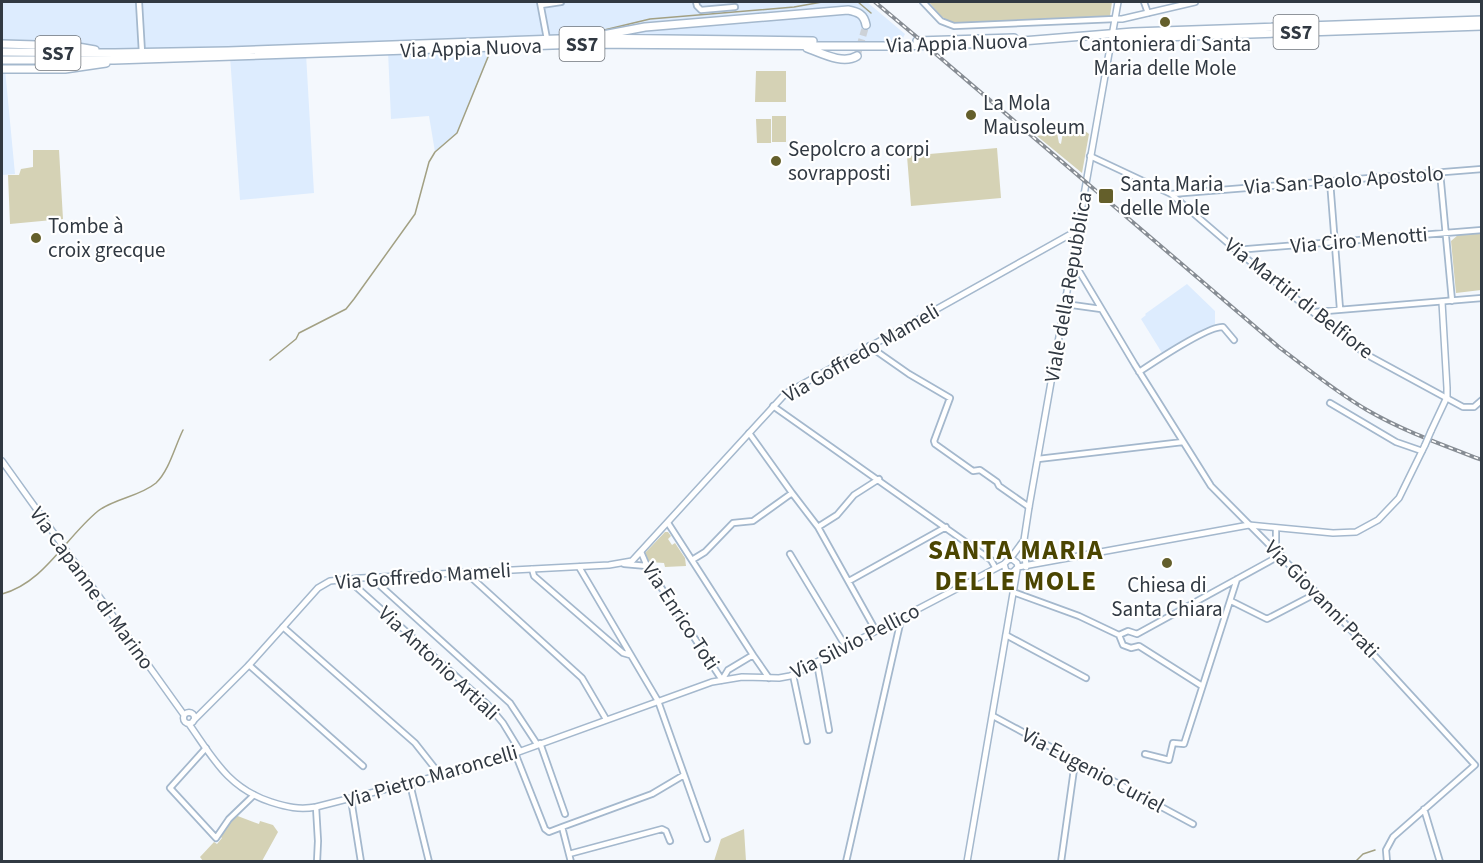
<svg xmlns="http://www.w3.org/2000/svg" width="1483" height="863" viewBox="0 0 1483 863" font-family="'Source Sans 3',sans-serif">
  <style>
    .built { fill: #ddecfe }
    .green { fill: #d5d2b5 }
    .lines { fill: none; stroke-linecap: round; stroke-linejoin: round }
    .stream { stroke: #a2a083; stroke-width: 1.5 }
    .primary-tunnel { stroke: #cdd2d8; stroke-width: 7; stroke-dasharray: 7 3.5; stroke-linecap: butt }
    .minor-casing { stroke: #a4b8cd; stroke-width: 8 }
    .tertiary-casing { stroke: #a4b8cd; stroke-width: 8 }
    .primary-casing { stroke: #a4b8cd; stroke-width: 10 }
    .minor { stroke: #fff; stroke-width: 4.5 }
    .tertiary { stroke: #fff; stroke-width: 5 }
    .primary { stroke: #fff; stroke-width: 7 }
    .rail-casing { stroke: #878d94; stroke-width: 4 }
    .rail { stroke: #fff; stroke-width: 1.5; stroke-dasharray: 4.5; stroke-linecap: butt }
    .tertiary-bridge-casing { stroke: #a4b8cd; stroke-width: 8; stroke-linecap: butt }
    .tertiary-bridge { stroke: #fff; stroke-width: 5 }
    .poi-dot { fill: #645f2b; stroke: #fff; stroke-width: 2 }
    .labels { text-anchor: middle; stroke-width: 4.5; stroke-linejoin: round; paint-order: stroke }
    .shield { fill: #fff; stroke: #6f747b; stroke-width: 1.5 }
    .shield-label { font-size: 20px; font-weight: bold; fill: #313942 }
    .street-label { font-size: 21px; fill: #313942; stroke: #fff }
    .poi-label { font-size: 21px; fill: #313942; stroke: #fff; text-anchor: start }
    .district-label { font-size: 27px; font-weight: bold; letter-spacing: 1.5px; fill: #4b4501; stroke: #fff }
  </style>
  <rect width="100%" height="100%" fill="#f4f8fd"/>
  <path class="built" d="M2 2H867L905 34 899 46 493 47 457 133 435 152 429 116 391 119 388 51 306 54 314 193 240 200 230 56 114 60 99 65 5 69 15 174 2 175Z
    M1187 284 1215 311V324L1162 353 1141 319 1146 315 1145 314Z"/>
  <path class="green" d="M929 2H1112L1110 16 950 23 941 16Z
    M756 71H786V102H755Z
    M786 116V142H772V116Z
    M756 119H771V143H757Z
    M1085 131 1089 134 1082 173 1037 136 1057 133 1059 143 1061 144 1063 132Z
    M997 148 1001 198 911 206 907 156Z
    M33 150H59L63 219 10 224 8 175H19L21 169 33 167Z
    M1481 233V290L1456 293 1451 241 1458 235Z
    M665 532H668L671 536 668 539 672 545 675 543 685 558 686 566 665 567 664 563 649 562 645 553Z
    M235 815 259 824 260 821 273 825 278 832 262 861H203L200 857 214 842 217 844 222 838 219 835Z
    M744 829 746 861H714L721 839Z"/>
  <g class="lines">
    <path class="stream" d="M858 2 871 13
      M560 33 600 31 650 19 794 7 822 2
      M270 360 296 339 299 333 346 309 354 299 415 214 429 162 435 152 457 133 488 57
      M2 594C44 583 65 538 98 511 115 498 139 497 156 483 169 471 175 446 183 430
      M1355 862 1363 854 1375 850"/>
    <path class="primary-tunnel" d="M857 56 866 25"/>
    <g class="minor-casing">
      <path id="minor" d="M139 2 142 53
        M540 2 547 39
        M696 2 697 6 701 10 735 7
        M923 2 941 21 954 26 1115 19
        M1144 2 1148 13
        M541 5 561 2
        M1090 156 1171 194 1236 250 1356 347 1371 357 1463 407H1474L1482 400
        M1440 172 1452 301
        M1330 181 1340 309
        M1171 194 1482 169
        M1236 250 1482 230
        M1073 261 1135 365 1211 486 1317 593 1475 765 1393 837 1386 850 1387 862
        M1065 304 1101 309
        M1314 312 1482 298
        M869 346 909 374 950 398 934 441 935 444 973 471 980 470 997 482 999 486 1029 507
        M1139 372C1154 362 1208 326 1223 327L1234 340
        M1330 403 1396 442 1422 451
        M773 406 991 560 995 567
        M1038 459 1183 442
        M792 493 818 527 876 631
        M668 523 753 655
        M818 527 837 515 854 495 879 479
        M1276 528V551
        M641 552 647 566 722 680 728 670 753 655 769 678
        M790 554 846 647
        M692 560 705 552 733 523 753 521 792 493 749 433
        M624 564 647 566
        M579 567 658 701 707 839
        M532 569 534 576 623 653 630 655
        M471 572 473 579 582 678 606 719
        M374 577 375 581 510 703 537 744
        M352 580 353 584 488 705 503 723 520 751
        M849 581 946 527
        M1013 592 1079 616 1119 635
        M1231 601 1267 619 1317 593
        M283 627 415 743 441 776
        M1006 635 1086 678
        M1119 635 1128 631 1137 634 1281 555
        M1119 635 1123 645 1131 648 1139 646 1202 686
        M817 663 829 730
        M249 665 363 766
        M793 675 807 741
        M993 716 1193 824
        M540 743 565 814
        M206 748 170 788 216 838 229 819 254 795
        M515 753 545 829 549 832 562 827
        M1145 754 1169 760 1173 743 1184 744 1237 579
        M410 784 429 862
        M351 799 361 862
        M316 807 318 841 317 862
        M1424 809 1440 862
        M569 854 662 829 666 831 670 841
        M571 862 562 827 652 794 684 775
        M846 862 900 624 898 619
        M1061 862 1075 762"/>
    </g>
    <g class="tertiary-casing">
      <path id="tertiary" d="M1115 19H1122L1195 2
        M1431 431 1447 397V388L1442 302
        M2 461 184 715
        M1010 559 1024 540
        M1018 567 1017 563 1012 559 1008 560 1004 564 1006 571 1012 573 1018 567 1249 525 1333 533 1356 532 1378 520 1399 498 1425 445
        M1026 567 1024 540 1029 507 1118 2
        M183.5 718a5.5 5.5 0 1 1 11 0a5.5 5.5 0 1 1-11 0Z
        M193 721 249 665 318 588 330 581 361 578 609 565 632 561 785 394 1078 230
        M189 724C213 758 228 788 271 802 287 807 299 810 316 807L488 763 712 682 742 677 779 678 790 676 1004 564
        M967 862 1017 570"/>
    </g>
    <g class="primary-casing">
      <path id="primary" d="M603 35 645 27 848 10C858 12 864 14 866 25
        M1120 36 1132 38 1482 26
        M917 41 1014 38
        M2 44 72 46 95 50
        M807 48C821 53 843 65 857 56
        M2 52 115 53 228 51 586 38 813 41
        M2 60H114L582 44 899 46 999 43 1133 32 1482 20
        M2 69H65L106 63"/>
    </g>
    <use href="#minor" class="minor"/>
    <use href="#tertiary" class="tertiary"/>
    <use href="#primary" class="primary"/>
    <g class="rail-casing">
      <path id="rail" d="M875 2 918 38
        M930 49 1280 348C1308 369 1336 392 1367 410 1403 431 1443 445 1482 460"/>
    </g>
    <use href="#rail" class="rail"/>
    <g class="tertiary-bridge-casing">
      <path id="tertiary-bridge" d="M1425 445 1431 431"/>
    </g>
    <use href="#tertiary-bridge" class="tertiary-bridge"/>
  </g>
  <g class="poi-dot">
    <circle cx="1165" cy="22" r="6"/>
    <circle cx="971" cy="115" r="6"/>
    <circle cx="776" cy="161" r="6"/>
    <rect x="1098" y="188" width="16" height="16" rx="3"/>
    <circle cx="36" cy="238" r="6"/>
    <circle cx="1167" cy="563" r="6"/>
  </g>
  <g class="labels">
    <g class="shield">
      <rect x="1273.5" y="15" width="45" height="34" rx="4.5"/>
      <rect x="559.5" y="27" width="45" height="34" rx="4.5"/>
      <rect x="35.5" y="36" width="45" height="34" rx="4.5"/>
    </g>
    <g class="shield-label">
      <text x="1296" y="39">SS7</text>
      <text x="582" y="51">SS7</text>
      <text x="58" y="60">SS7</text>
    </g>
    <g class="street-label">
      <text transform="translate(957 43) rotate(-2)" y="7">Via Appia Nuova</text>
      <text transform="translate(471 48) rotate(-2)" y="7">Via Appia Nuova</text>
      <text transform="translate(1344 180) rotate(-4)" y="7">Via San Paolo Apostolo</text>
      <text transform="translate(1359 240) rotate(-5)" y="7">Via Ciro Menotti</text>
      <text transform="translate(1068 287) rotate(-80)" y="7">Viale della Repubblica</text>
      <text transform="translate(1299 298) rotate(38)" y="7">Via Martiri di Belfiore</text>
      <text transform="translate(861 353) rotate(-30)" y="7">Via Goffredo Mameli</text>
      <text transform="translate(423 576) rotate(-4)" y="7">Via Goffredo Mameli</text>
      <text transform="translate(92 588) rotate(54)" y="7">Via Capanne di Marino</text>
      <text transform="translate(1322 599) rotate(46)" y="7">Via Giovanni Prati</text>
      <text transform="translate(681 616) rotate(57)" y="7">Via Enrico Toti</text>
      <text transform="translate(855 641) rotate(-27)" y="7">Via Silvio Pellico</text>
      <text transform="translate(439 663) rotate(43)" y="7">Via Antonio Artiali</text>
      <text transform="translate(1093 770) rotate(28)" y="7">Via Eugenio Curiel</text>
      <text transform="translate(431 776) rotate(-16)" y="7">Via Pietro Maroncelli</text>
    </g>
    <g class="poi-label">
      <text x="1165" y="51" text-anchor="middle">Cantoniera di Santa<tspan x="1165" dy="24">Maria delle Mole</tspan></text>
      <text x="983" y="110">La Mola<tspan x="983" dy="24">Mausoleum</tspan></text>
      <text x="788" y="156">Sepolcro a corpi<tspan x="788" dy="24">sovrapposti</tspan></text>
      <text x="1120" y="191">Santa Maria<tspan x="1120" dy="24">delle Mole</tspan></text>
      <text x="48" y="233">Tombe à<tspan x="48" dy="24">croix grecque</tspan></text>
      <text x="1167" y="592" text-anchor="middle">Chiesa di<tspan x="1167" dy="24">Santa Chiara</tspan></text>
    </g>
    <g class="district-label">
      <text x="1016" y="559">SANTA MARIA<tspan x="1016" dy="31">DELLE MOLE</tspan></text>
    </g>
  </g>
  <rect width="1483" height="863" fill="none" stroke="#313942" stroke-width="6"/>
</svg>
